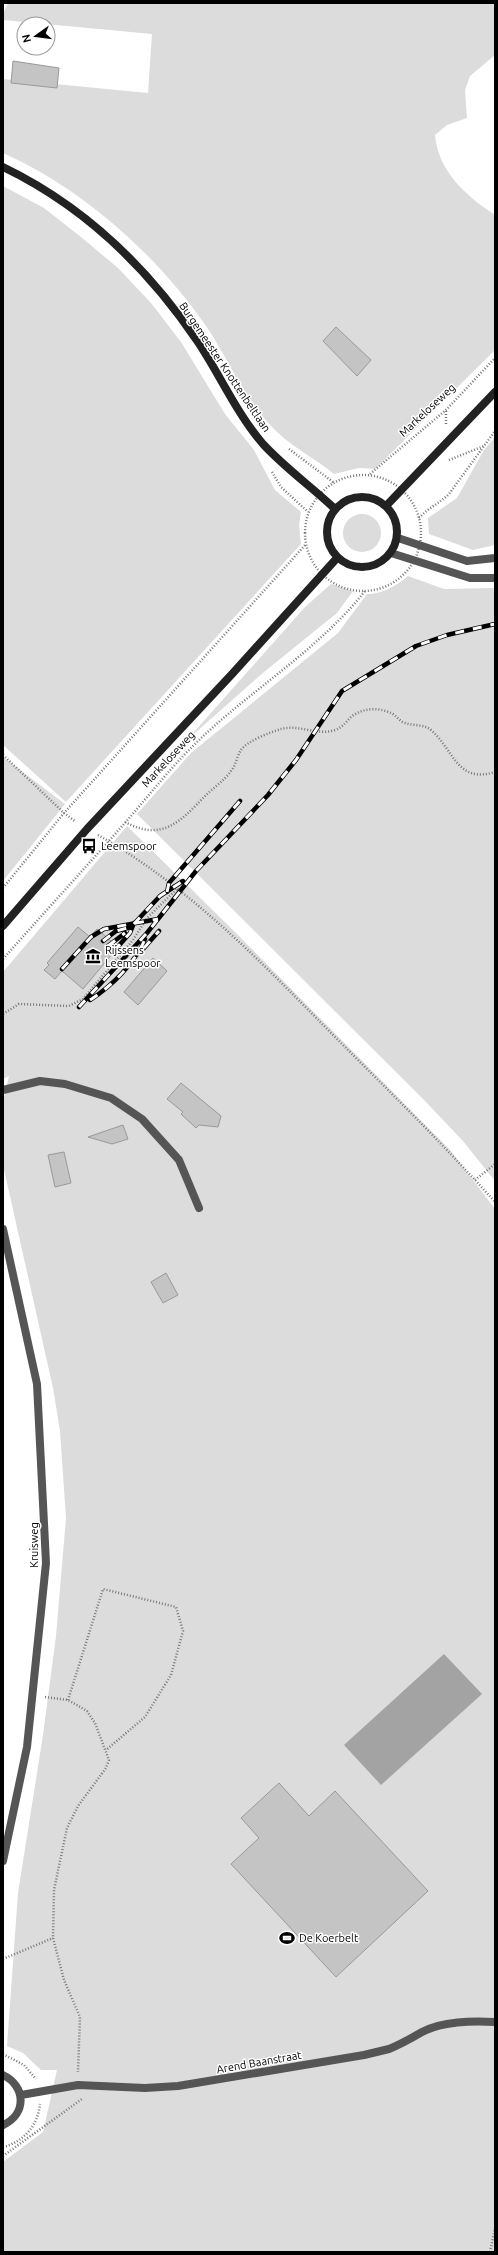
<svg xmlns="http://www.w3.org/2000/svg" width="498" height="2255" viewBox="0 0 498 2255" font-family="Ubuntu,sans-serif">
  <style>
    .green { fill: #dcdcdc }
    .water { fill: #a3a3a3 }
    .building { fill: #c4c4c4; stroke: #999 }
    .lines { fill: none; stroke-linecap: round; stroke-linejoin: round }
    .path { stroke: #777; stroke-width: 2.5; stroke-dasharray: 1 2; stroke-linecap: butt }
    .lane { stroke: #555; stroke-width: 8 }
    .street { stroke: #555; stroke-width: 8 }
    .secondary { stroke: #222; stroke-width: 8 }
    .rail-casing { stroke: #000; stroke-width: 4.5 }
    .rail { stroke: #fff; stroke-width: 3; stroke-dasharray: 9; stroke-linecap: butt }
    .labels { text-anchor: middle; stroke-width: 3; stroke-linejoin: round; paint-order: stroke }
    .street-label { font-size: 11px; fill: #000; stroke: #fff }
    .poi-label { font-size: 11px; fill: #000; stroke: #fff; text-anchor: start }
  </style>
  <rect width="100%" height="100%" fill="#fff"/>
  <path class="green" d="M8 3H495V55L470 76 465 90 467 118 447 125 435 135C438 171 466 196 495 215V350L375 469 359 468 334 474C316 459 293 448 276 431 245 401 229 360 206 326 157 255 82 188 3 153V79L148 93 152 34 3 20V13Z
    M3 186 44 208 81 237 118 268 151 303 181 342 225 414 254 450 275 490 301 512 299 525 301 544 66 802 3 745Z
    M495 437V545L473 550 429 534 428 518 457 498 484 450Z
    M343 533a19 19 0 1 1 38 0a19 19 0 1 1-38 0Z
    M408 576 444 589 495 588V1181L463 1141 425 1101 137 814 191 753 338 633 367 594C383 594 396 586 408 576Z
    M331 584 353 591 337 613 264 672 186 741 305 607Z
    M3 757 65 804 3 881Z
    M127 826 241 938 451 1151 495 1209V2252H3V2162L43 2132 57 2070H41L23 2053 7 2046 18 1893 43 1735 56 1636 66 1518 60 1431 53 1388 3 1165V1101L9 1076 3 1079V972Z"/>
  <path class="water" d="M444 1654 482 1694 381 1785 344 1745Z"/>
  <path class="building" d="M13 61 59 68 57 88 11 83Z
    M336 327 371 360 357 376 323 341Z
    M78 927 90 937 97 929 118 947 83 989 62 971 55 979 44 970 49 965 47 963Z
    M153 958 167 971 138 1005 124 992Z
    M181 1083 221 1116 218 1127 199 1125 196 1128 181 1114 183 1112 167 1099Z
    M123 1125 128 1139 112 1144 88 1137Z
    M64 1152 71 1183 55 1187 48 1155Z
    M166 1273 178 1295 163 1303 151 1282Z
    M279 1783 309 1816 335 1791 428 1891 336 1977 231 1864 259 1838 241 1818Z"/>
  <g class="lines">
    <path class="path" d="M446 424V409
      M289 449 333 482
      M449 460 484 446
      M272 472 281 487 308 512
      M370 474 447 409 495 358
      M305 533a58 58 0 1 1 116 0a58 58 0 1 1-116 0Z
      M419 518C428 508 440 503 449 494L495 431
      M3 755 64 813 76 822
      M125 822C162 842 180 822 205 796 213 788 224 781 231 771 236 765 237 756 241 750 247 741 271 732 281 729 299 724 317 736 335 730 343 727 345 723 351 717 362 708 378 707 391 713 396 715 400 722 405 723 414 726 424 724 431 730 454 750 457 784 495 772
      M98 835C190 887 263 964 338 1040 391 1093 445 1146 495 1202
      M3 888 64 813 306 544
      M3 959C43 914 84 869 124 824 146 799 167 772 190 749 245 693 316 653 365 591
      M3 1014 19 1004 69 1006 83 999 133 940 147 918 177 889
      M475 1180 495 1164
      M45 1697 68 1700 87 1711 95 1723 109 1760 106 1768 78 1806 67 1828 54 1890 53 1938 64 1980 80 2017 78 2072
      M68 1700 103 1589 176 1607 183 1631 171 1675 145 1717 106 1750
      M3 1959 53 1938
      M3 2054 24 2065 36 2079
      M3 2147C24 2142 38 2125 40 2104
      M3 2156 82 2099
      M490 2252 495 2228"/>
    <path class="lane" d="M3 1090 40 1081 65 1084 111 1098 142 1119 179 1160 199 1208"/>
    <path class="street" d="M398 538 467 561 495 558
      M391 553 470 578H495
      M3 1229 37 1384 46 1563 27 1747 3 1861
      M3 2075C26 2086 27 2114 3 2125
      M21 2095 78 2085 145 2088 178 2086 364 2055 389 2049C401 2044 410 2039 422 2032 443 2021 471 2021 495 2022"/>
    <path class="secondary" d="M3 167C84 206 148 268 198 342 220 375 237 414 263 444 285 468 312 487 335 509
      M327 532a35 35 0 1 1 70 0a35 35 0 1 1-70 0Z
      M386 506 495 392
      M3 926 87 829 233 673 337 558"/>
    <g class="rail-casing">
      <path id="rail" d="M167 892 169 883 240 801
        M103 941 116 931 131 927 160 896 183 881
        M108 946 125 933
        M144 948 159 931
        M114 951 130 933 134 923
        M62 969 91 937 104 929 158 919
        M90 1000C112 986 135 963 145 939
        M79 1007 147 933 196 871 268 795 296 760 342 691 416 646 447 635 495 624"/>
    </g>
    <use href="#rail" class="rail"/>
  </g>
  <defs>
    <g id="bus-bare" transform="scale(1.2)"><path d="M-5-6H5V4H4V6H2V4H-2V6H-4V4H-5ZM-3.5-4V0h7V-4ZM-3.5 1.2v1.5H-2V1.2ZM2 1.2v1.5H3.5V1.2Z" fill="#000" stroke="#fff" stroke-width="2.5" paint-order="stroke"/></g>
    <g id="museum-bare" transform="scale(1.2)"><path d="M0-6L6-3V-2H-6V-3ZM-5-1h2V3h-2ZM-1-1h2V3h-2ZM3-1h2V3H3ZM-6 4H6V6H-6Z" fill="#000" stroke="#fff" stroke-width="2.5" paint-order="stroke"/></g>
    <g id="stadium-bare" transform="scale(1.2)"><path d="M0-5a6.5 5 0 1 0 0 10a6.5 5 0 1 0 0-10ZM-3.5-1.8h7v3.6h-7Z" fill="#000" stroke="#fff" stroke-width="2.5" paint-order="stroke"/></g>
  </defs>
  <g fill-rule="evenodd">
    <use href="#bus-bare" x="89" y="846"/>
    <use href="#museum-bare" x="93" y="956"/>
    <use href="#stadium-bare" x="287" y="1938"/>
  </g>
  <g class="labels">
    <g class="street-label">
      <text transform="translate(225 367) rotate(56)" y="4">Burgemeester Knottenbeltlaan</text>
      <text transform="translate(427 410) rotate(-43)" y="4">Markeloseweg</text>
      <text transform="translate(168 759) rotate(-47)" y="4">Markeloseweg</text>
      <text transform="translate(34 1545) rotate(-90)" y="4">Kruisweg</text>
      <text transform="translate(259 2062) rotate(-10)" y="4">Arend Baanstraat</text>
    </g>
    <g class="poi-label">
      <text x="101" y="850">Leemspoor</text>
      <text x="105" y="954">Rijssens<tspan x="105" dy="13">Leemspoor</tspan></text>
      <text x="299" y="1942">De Koerbelt</text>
    </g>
  </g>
  <rect width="498" height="2255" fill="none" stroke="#000000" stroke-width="8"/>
  <g transform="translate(36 36) rotate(256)"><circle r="19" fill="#ffffff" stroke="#999999"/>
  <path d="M0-3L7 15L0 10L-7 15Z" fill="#000000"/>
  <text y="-6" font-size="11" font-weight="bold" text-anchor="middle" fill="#000000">N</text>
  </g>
</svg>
